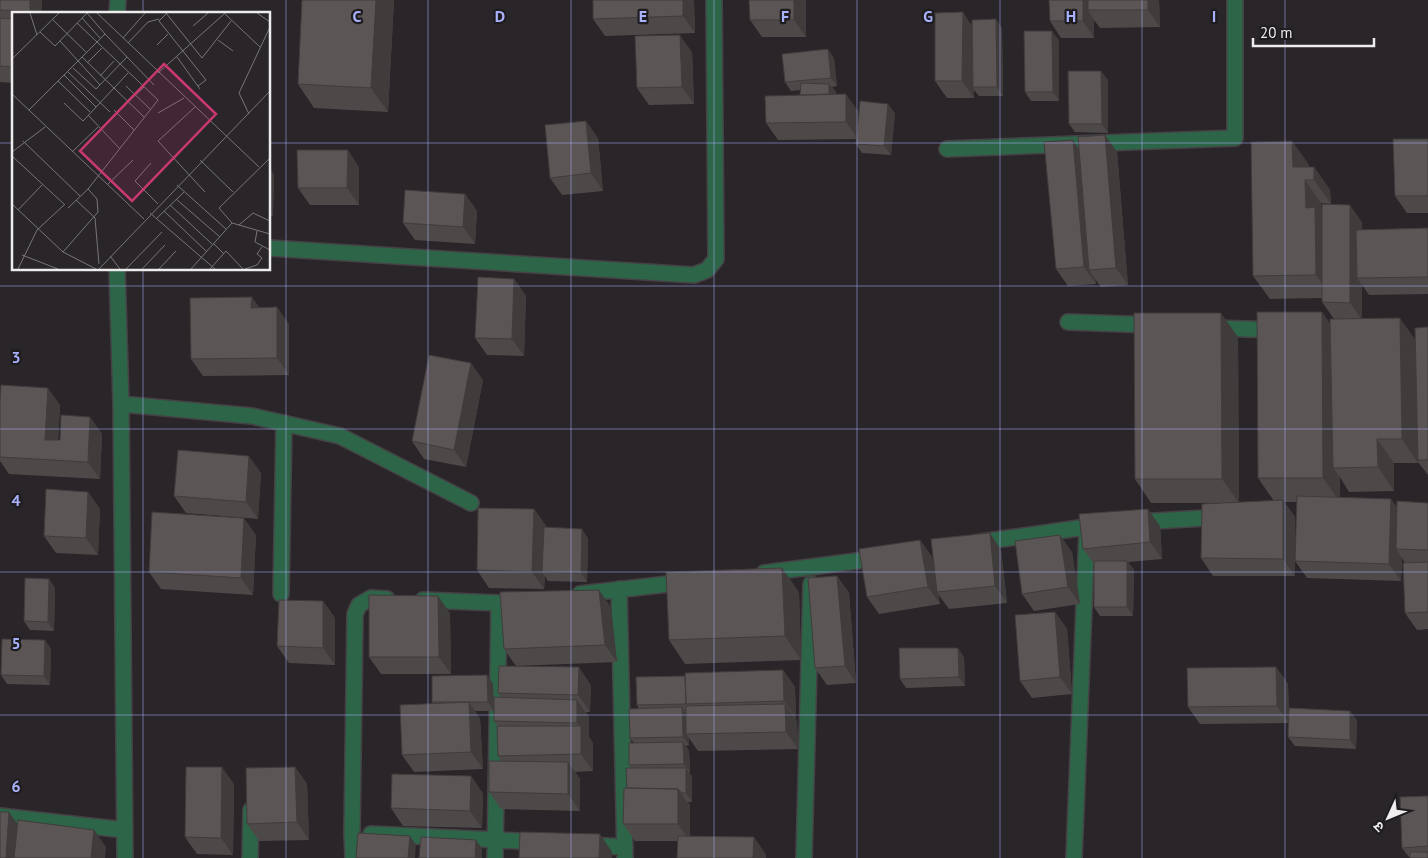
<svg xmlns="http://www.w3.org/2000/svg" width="1428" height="858" viewBox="0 0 1428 858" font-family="'PT Sans','Noto Sans Devanagari',sans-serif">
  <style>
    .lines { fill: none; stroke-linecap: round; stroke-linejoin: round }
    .minor-casing { stroke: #454145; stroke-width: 18 }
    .minor { stroke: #2d6548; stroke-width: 15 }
    .wall { fill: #4e4949 }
    .shaded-wall { fill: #403c3c }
    .building { fill: #5b5555; stroke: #403c3c }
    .grid { fill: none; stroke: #a7b1fc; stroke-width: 1; stroke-opacity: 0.55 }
    .inset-road { fill: none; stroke: #787578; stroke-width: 1 }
    .view { fill: #c93871; fill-opacity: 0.15; stroke: #c93871; stroke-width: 2.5 }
    .inset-edge { fill: none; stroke: #efecee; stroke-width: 2.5 }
    .grid-label { font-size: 16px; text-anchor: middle; font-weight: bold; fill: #a7b1fc; stroke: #1f1c1f; stroke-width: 4.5; stroke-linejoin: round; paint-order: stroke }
  </style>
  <rect width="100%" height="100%" fill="#292529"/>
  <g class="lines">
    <g class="minor-casing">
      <path id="minor" d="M117 14 118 0
        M947 149 1235 138V0
        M269 248 694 275 707 270 716 259 714 0
        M117 269 121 404 125 858
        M1068 322 1154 325
        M1212 328 1277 330
        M121 404 252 416 340 436 471 503
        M1138 522 1222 517
        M974 543 1100 525
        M764 573 880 558
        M619 589 625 858
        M281 594 284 423
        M580 594 686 582
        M423 600 499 603 520 600
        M0 816 125 830
        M371 834 540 842
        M588 845 625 847
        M250 858 251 810
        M353 858 352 833 355 614 359 605 371 598 387 599
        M495 858 499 603
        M804 858 811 584
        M1074 858 1087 532"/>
    </g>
    <use href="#minor" class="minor"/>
  </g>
  <path class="wall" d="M0 0H42V14H14V83L0 82Z
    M302 0H394L388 112 314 108 298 84Z
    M694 0 695 33 605 36 593 19Z
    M749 0H806V37H762L750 20Z
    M1049 0H1159L1160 27 1100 28 1094 20V38H1061L1050 21Z
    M972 26 1002 28 1003 96H979L974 90V98H947L935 81Z
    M1059 40V101H1031L1025 92Z
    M692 52 694 104 649 105 637 88Z
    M834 58 837 86 832 87 836 92V94L858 111V123L895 113 891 155 862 153 856 144V139L778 140 766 123 800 95 801 90 791 91 785 82Z
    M1108 80V133L1075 132 1069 124Z
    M1105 135 1117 152 1128 285 1101 287 1095 279 1096 284 1068 286 1056 269 1079 149Z
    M598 138 603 191 562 195 550 178Z
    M1428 139V213H1407L1395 196Z
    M1292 141 1309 165V167H1314L1330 190 1331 204 1321 203 1322 218 1362 222V230L1428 228V294L1369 295 1362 285V319L1415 340 1428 327V475L1418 462V463H1394V491L1349 492 1340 477V497L1391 499 1397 508 1428 503V629L1417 630 1405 613V563L1402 558 1401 581 1307 578 1295 561 1297 502H1284L1295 517V576H1213L1201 558 1229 503H1151L1135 479 1238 337 1239 503 1274 501 1258 478 1330 323 1334 319 1322 302V298L1270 299 1253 276Z
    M269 167 274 175 273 216H269Z
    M359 167V205H310L298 188Z
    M465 194 477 211 475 244 415 240 403 223Z
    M514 279 526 296 524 356 487 355 475 338Z
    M259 308 289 324V375L203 376 191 359Z
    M483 380 466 467 424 459 412 441Z
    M0 394 60 405 58 440H60L90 417 102 434 100 479 9 474 0 461Z
    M261 473 258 519 186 513 174 496Z
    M88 492 100 509 98 555 56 553 44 536Z
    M534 509 546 526V527L588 538 587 582 548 581 545 576 544 589 489 588 477 570Z
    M1160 526 1162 559 1128 562 1134 570 1133 616H1100L1094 607V564L1083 549Z
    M256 535 253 595 161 589 149 572Z
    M920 540 932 557 935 574 1001 550 1007 603 949 609 938 594 940 604 879 614 867 597Z
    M1072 552 1080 604 1034 611 1022 594Z
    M837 576 849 593 856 683 827 685 815 668Z
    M49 579 55 588 54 631 30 630 24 621Z
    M799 592 801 660 685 664 669 640Z
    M323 601 335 618V665L289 663 277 646Z
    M611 607 617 662 516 666 504 649Z
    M1055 612 1067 629 1072 694 1032 698 1020 681Z
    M450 613 451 674H381L369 657Z
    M45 640 51 649 50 685 7 684 1 675Z
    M964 657 965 686 906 688 900 679Z
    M1276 667 1288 684 1289 721 1357 720 1356 749 1295 746 1288 737 1289 723 1200 724 1188 707Z
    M783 670 795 687 796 718H795L797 721 798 749 698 751 689 738V745L686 746 689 751 690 772H689L692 777V802H688L690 806V837H754L766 855V858H677L678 841H635L623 824 627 788 631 768 629 765 634 743 630 738 639 709 637 705 685 676Z
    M487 675 493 684 494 711H475L480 719 483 769 414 772 402 755 433 704 432 702Z
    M591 685 590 712H586L589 717V737L593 743V771L575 772 580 779V811L501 809 489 792 501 761 498 756V726L494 721 501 697 498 693Z
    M295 767 307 784 309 840 259 841 247 824Z
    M471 776 483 794 482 828 403 826 391 808Z
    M234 784 233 855 197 854 185 837Z
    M1428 796V858L1409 857 1402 848Z"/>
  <path class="shaded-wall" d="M30 0H42V14H32L30 11Z
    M376 0H394L388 112 371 88Z
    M683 0H694L695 33 683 16Z
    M794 0H806V37L794 20Z
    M1083 0H1094L1088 10 1094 20V38L1083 21Z
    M1148 0H1159L1160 27 1148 10Z
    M963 12 974 29 973 87 974 90V98L962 81Z
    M996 19 1002 28 1003 96 997 87Z
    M1052 31 1059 40V101L1053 92Z
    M680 35 692 52 694 104 682 87Z
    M828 49 834 58 837 86 831 78Z
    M1101 71 1108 80V133L1102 124Z
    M829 84 836 92V111L829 102Z
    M846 94 858 111V139L846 122Z
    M888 104 895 113 891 155 884 146Z
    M586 121 598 138 603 191 591 173Z
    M1105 135 1117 152 1128 285 1116 268Z
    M1073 140 1084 157 1089 270 1095 279 1096 284 1084 267Z
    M1292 141 1309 165V180H1305L1321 203 1322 218 1331 231 1333 298 1316 275 1306 208 1293 167Z
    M348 150 359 167V205L347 188Z
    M269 167 274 175 273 216 269 210Z
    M1314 167 1330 190 1331 204 1314 180Z
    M465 194 477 211 475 244 463 227Z
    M1350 205 1362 222V278H1357L1362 285V320L1350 303Z
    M514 279 526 296 524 356 512 339Z
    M252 297 264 314 251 308Z
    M277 307 289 324V375L277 358Z
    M1322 312 1339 336 1333 468 1340 477V502L1323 478Z
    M1221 313 1238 337 1239 503 1222 479Z
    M1400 318 1417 342 1418 460V463L1402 439Z
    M471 363 483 380 466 467 454 450Z
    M48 388 60 405 57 457 45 440Z
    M90 417 102 434 100 479 88 462Z
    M1377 439 1394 463V491L1378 467Z
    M249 456 261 473 258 519 246 502Z
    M88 492 100 509 98 555 86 538Z
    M1391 499 1403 516 1396 549 1402 558 1401 581 1389 564Z
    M1283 500 1295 517V576L1283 559Z
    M534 509 546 526 545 572H542L545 576 544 589 532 572Z
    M1148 509 1160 526 1162 559 1150 542Z
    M244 518 256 535 253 595 241 578Z
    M582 529 588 538 587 582 581 573Z
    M990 533 1001 550 1007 603 995 586Z
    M1060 535 1072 552 1080 604 1068 587Z
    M920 540 932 557 938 592H937L938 594 940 604 928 587Z
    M1127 561 1134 570 1133 616 1127 607Z
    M782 568 799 592 801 660 785 636Z
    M837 576 849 593 856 683 845 666Z
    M49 579 55 588 54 631 48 622Z
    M599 590 611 607 617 662 605 645Z
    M438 596 450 613 451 674 439 657Z
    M323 601 335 618V665L323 648Z
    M1055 612 1067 629 1072 694 1060 677Z
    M45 640 51 649 50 685 44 676Z
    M958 648 964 657 965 686 959 677Z
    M579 667 591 685 590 712 578 695Z
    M1276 667 1288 684 1289 723 1277 706Z
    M783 670 795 687 796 718 784 701Z
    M487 675 493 684 494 711 488 702Z
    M577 700 589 717V737L593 743V771L581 754V729L577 723Z
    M469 702 480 719 483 769 471 752Z
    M785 704 797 721 798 749 786 732Z
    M682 707 688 716 686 734 689 738V745L683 737Z
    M1350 711 1357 720 1356 749 1350 740Z
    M683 742 689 751 690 772 684 764Z
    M568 762 580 779V811L568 794Z
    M222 767 234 784 233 855 221 838Z
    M295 767 307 784 309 840 297 822Z
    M686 768 692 777V802L686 793Z
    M471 776 483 794 482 828 470 811Z
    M678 789 690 806V842L678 824Z
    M9 812 21 829 19 858H6Z
    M94 830 106 847 105 858H91Z
    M600 834 612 852V858H599Z
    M410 836 416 845 415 858H408Z
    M754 837 766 855V858H753Z
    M476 840 482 849V858H475Z"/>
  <path class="building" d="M0 0H30V11L0 10Z
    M302 0H376L371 88 298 84Z
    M593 0H683V16L593 19Z
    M749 0H794V20H750Z
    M1049 0H1083V21H1050Z
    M1088 0H1148V10H1088Z
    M963 12 962 81H935V13Z
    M0 18 14 19V67L0 66Z
    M996 19 997 87H973L972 20Z
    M1024 31H1052L1053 92H1025Z
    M680 35 682 87 637 88 635 36Z
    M828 49 831 78 785 82 782 54Z
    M1068 71H1101L1102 124H1069Z
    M801 83 829 84V94L800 95Z
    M846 94V122L766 123 765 96Z
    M860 101 888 104 884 146 856 144Z
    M586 121 591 173 550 178 545 125Z
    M1105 135 1116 268 1089 270 1078 137Z
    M1393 139H1428V196H1395Z
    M1073 140 1084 267 1056 269 1044 142Z
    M1292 141 1293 167H1314V180H1305L1306 208 1315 207 1316 275 1253 276 1251 142Z
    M297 150H348L347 188H298Z
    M405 190 465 194 463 227 403 223Z
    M1322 204 1350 205V303L1322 302Z
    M1428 228V277L1357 278 1356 230Z
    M478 277 514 279 512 339 475 338Z
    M252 297 251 308 277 307V358L191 359 190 298Z
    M1257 312H1322L1323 478H1258Z
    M1134 313H1221L1222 479H1135Z
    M1400 318 1402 439H1377L1378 467 1333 468 1330 319Z
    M1428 327V460H1418L1415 328Z
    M429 355 471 363 454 450 412 441Z
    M1 385 48 388 45 440H60L61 415 90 417 88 462 0 457V402Z
    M178 450 249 456 246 502 174 496Z
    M46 489 88 492 86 538 44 536Z
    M1297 496 1391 499 1389 564 1295 561Z
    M1283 500V559L1201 558 1202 504Z
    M1397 501 1428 503V550L1396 549Z
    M478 508 534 509 532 572 477 570Z
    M1148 509 1150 542 1083 549 1079 514Z
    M152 512 244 518 241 578 149 572Z
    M544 527 582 529 581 573 542 572Z
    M990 533 995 586 937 592 931 539Z
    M1060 535 1068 587 1022 594 1015 541Z
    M920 540 928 587 867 597 859 549Z
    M1094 561H1127V607H1094Z
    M1428 562V612L1405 613 1403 563Z
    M782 568 785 636 669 640 666 572Z
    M837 576 845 666 815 668 808 578Z
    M25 578 49 579 48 622 24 621Z
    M599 590 605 645 504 649 500 592Z
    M369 595 438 596 439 657H369Z
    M279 600 323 601V648L277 646Z
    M1055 612 1060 677 1020 681 1015 615Z
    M2 639 45 640 44 676 1 675Z
    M899 648H958L959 677 900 679Z
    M499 666 579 667 578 695 498 693Z
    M1276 667 1277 706 1188 707 1187 668Z
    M783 670 784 701 686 704 685 673Z
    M487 675 488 702H432V676Z
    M685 676 686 704 637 705 636 677Z
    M494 697 577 700V723L494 721Z
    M469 702 471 752 402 755 400 705Z
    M785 704 786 732 686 734V706Z
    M682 707 683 737 630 738 629 709Z
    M1289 708 1350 711V740L1288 737Z
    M497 726H581V754L498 756Z
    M683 742 684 764 629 765V743Z
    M489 761 568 762V794L489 792Z
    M186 767H222L221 838 185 837Z
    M295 767 297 822 247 824 246 768Z
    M626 768H686V793H682L678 789 627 788Z
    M392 774 471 776 470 811 391 808Z
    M624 788 678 789V824H623Z
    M1428 796V846L1402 848 1400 797Z
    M0 812H9L6 858H0Z
    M18 820 94 830 91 858H14Z
    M520 832 600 834 599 858H519Z
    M358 833 410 836 408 858H356Z
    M678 836 754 837 753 858H677Z
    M421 837 476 840 475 858H419Z
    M1410 852H1428V858H1410Z"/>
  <path class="grid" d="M143 0V14M286 0V858M428 0V858M571 0V858M714 0V858M857 0V858M1000 0V858M1142 0V858M1285 0V858M0 143H14M269 143H1428M143 269V858M0 286H1428M0 429H1428M0 572H1428M0 715H1428"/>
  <g transform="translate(12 12)">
    <rect width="258" height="258" fill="#292529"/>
    <path class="inset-road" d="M18 1 25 23M85 1 247 155M154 1 190 46 219 9M155 1 147 9 194 68 186 74M212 1 248 35M245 1 258 10M70 6 88 26M40 7 75 41M181 14 196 1M28 20 43 34 75 1M93 22 142 73M111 26 133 1M206 28 221 39M48 29 88 73M116 31 136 10 147 7M145 33 156 22M165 45 188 77M0 47 47 1M75 51 90 36M61 56 84 77 115 45M56 60 98 100M116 61 102 76 132 105M146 61 212 2M52 63 84 95M88 64 102 49M46 69 78 100M114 74 138 97M0 82 132 207M116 90 132 75M52 91 71 109 102 76 70 45M183 95 146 129 193 180M17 98 93 22 75 1M102 98 122 118M146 101 172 86M237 102 227 81 258 15M76 103 108 137M11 129 68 184M0 140 33 115M60 140 86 115M0 144 53 193M188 148 221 180M139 151 123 169 146 192M95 173 121 148M165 173 214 217M164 187 208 225M64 188 83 206 87 252M0 192 51 240 84 257M158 193 200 232M56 196 76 177 146 88 65 11M6 198 30 173M152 199 194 239M138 201 203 257M145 206 172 180M220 211 207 196 258 146M227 213 241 201 258 209M245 219 243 230 258 238M201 231 212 242M51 240 86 200 85 187 76 177M10 243 46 257M98 244 108 257M6 257 25 218 52 193M87 257 258 79M114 257 150 220M130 257 153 233M147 257 164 239M179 257 220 211 258 222M198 257 214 239 231 257M233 257 245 253 250 246 245 242 250 235"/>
    <path class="view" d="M152 52 204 102 120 189 68 139Z"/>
    <rect width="258" height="258" class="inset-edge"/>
  </g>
  <g class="grid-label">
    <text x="357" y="22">C</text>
    <text x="500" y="22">D</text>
    <text x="643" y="22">E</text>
    <text x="785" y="22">F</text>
    <text x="928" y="22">G</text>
    <text x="1071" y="22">H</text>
    <text x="1214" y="22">I</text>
    <text x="16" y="363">3</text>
    <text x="16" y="506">4</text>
    <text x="16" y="649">5</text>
    <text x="16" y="792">6</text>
  </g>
  <g transform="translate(1388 818) rotate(226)" stroke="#1f1c1f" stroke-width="4" paint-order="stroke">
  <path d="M0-4L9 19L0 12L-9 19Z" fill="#efecee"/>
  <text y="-8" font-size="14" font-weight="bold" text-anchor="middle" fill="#efecee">उ</text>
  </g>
  <path d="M1253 38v8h121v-8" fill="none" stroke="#efecee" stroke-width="2.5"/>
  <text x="1260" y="38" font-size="15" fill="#efecee" stroke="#1f1c1f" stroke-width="4" paint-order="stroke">20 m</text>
</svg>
